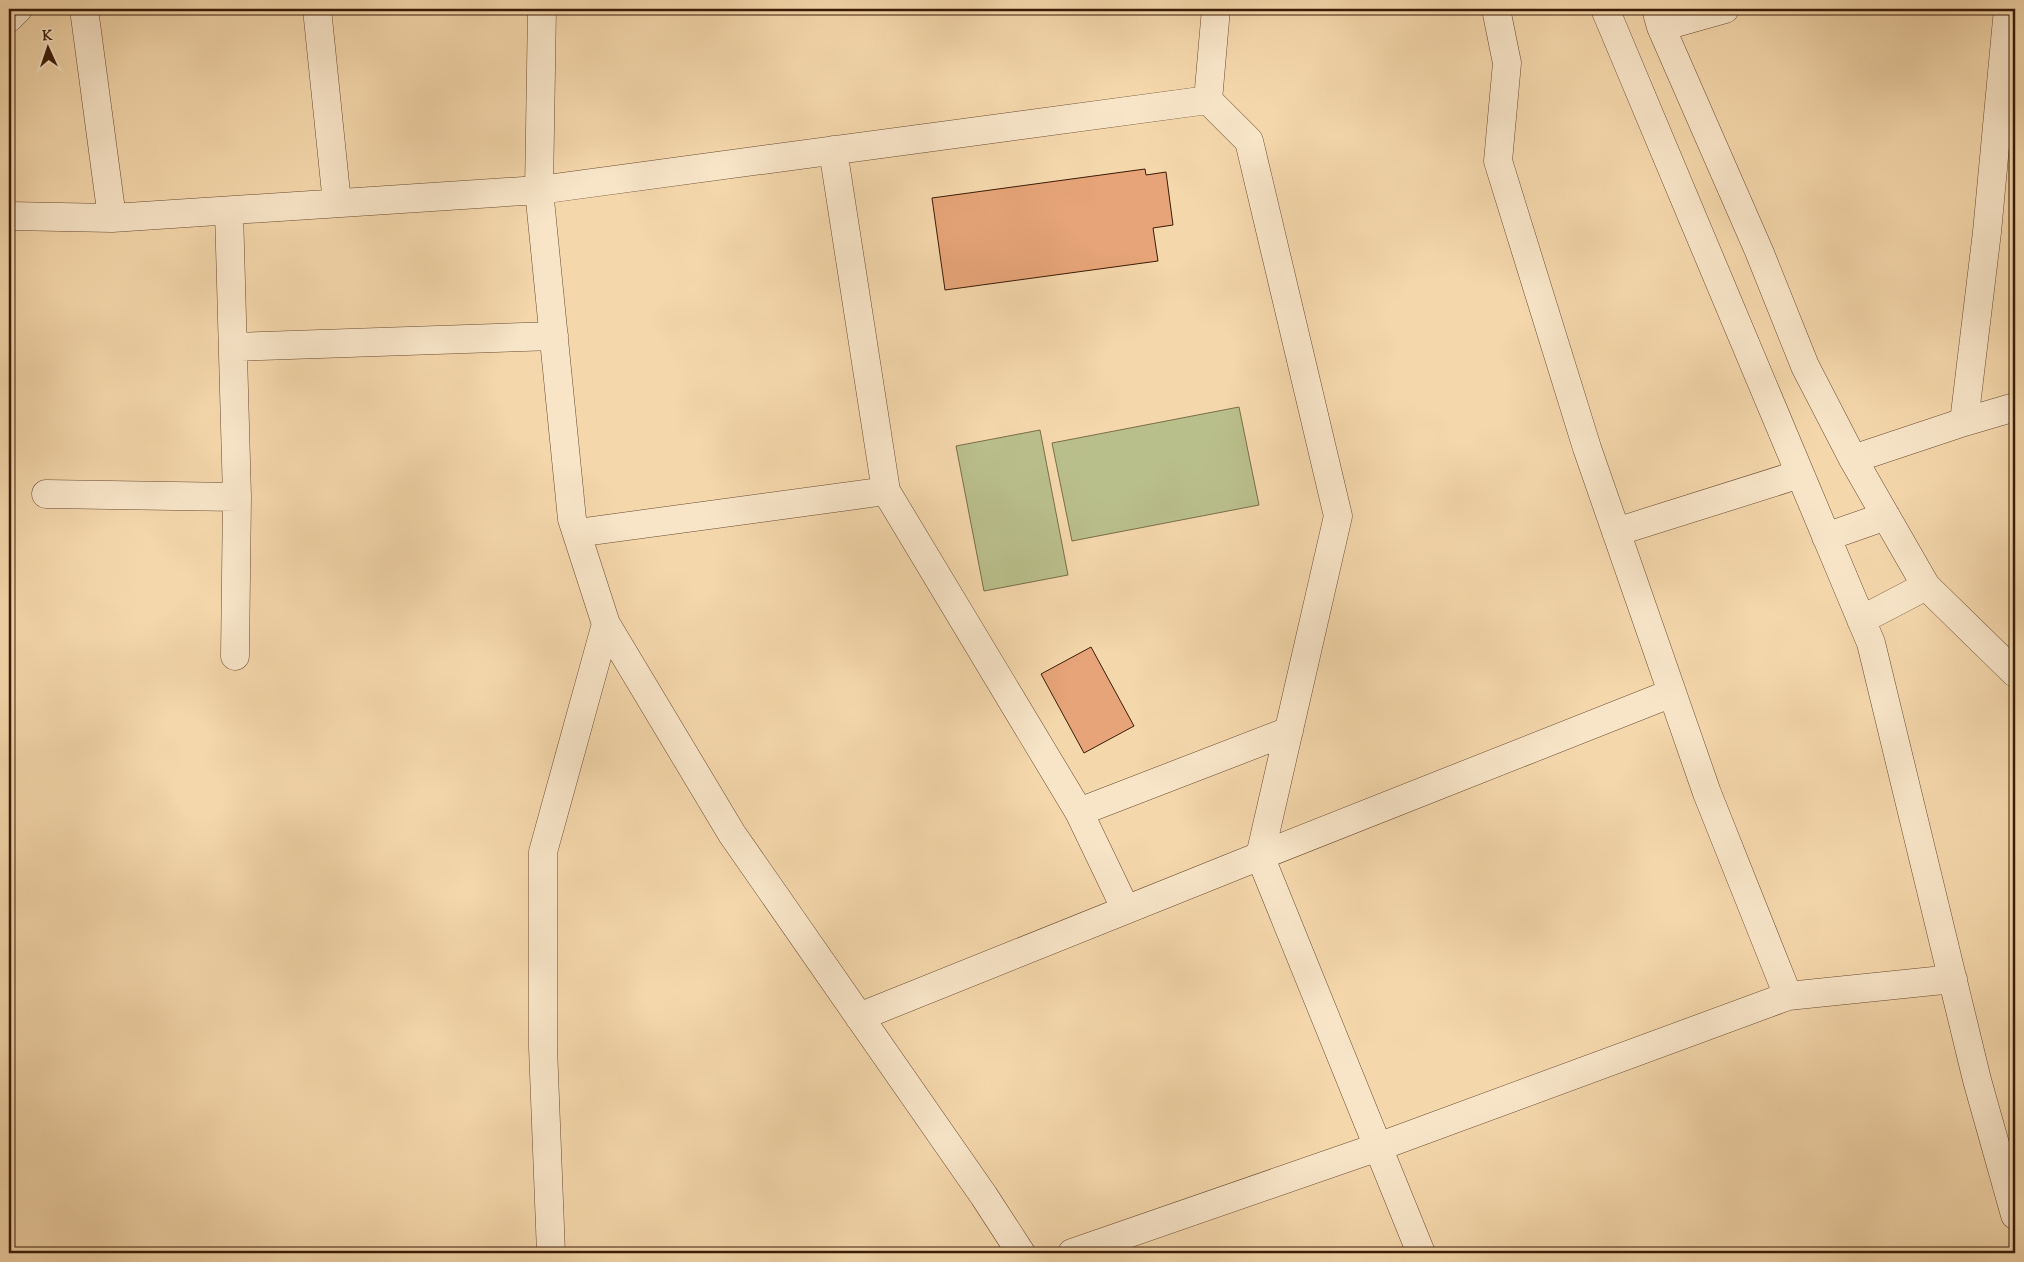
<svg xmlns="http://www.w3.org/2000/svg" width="2024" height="1262" viewBox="0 0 2024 1262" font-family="'Sorts Mill Goudy',serif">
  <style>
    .green { fill: #b9bf8b; stroke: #7a6d4a }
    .building { fill: #e6a478; stroke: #3b1b08 }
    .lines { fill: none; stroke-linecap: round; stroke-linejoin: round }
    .minor-casing { stroke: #694a31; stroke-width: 29 }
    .minor { stroke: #f8e5c8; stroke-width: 28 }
  </style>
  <rect width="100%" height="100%" fill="#f4d7ab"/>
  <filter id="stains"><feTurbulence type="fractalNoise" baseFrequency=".004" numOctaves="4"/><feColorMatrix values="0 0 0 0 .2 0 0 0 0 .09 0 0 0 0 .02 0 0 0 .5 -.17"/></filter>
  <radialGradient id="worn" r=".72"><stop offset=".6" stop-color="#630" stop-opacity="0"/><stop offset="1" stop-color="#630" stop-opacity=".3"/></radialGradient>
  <path class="green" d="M1239 407 1259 505 1072 541 1052 443Z
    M1040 430 1068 575 984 591 956 446Z"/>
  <path class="building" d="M1145 169 1146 175 1166 172 1173 225 1153 228 1158 261 945 290 932 198Z
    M1091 647 1134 726 1084 753 1041 674Z"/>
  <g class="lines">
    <g class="minor-casing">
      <path id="minor" d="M84 9 112 218
        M317 9 337 203
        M542 9 539 190 572 519 606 624 732 834 984 1196 1021 1253
        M1216 9 1208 100 1249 141 1338 516 1260 856
        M1496 9 1507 63 1498 161 1587 448 1707 793 1788 996
        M1605 9 1871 643 1977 1080 2015 1215
        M1656 9 1661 27 1759 251 1805 366 1853 459 1926 586 2015 673
        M9 18 18 9
        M1661 27 1725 9
        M833 150 886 491 1079 812 1289 731
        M229 211 237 497 235 656
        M9 216 112 218 539 190 1208 100
        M234 347 554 336
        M1964 422 2015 407
        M1853 459 1964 422 1987 232 2008 9
        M46 494 237 497
        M1616 532 1800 474
        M577 533 886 491
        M1826 537 1886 516
        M1861 620 1926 586
        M1079 812 1126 910
        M1260 856 1672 693
        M859 1017 1260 856 1421 1253
        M551 1253 543 1047V852L606 624
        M1072 1253 1378 1147 1788 996 1953 979"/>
    </g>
    <use href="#minor" class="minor"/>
  </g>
  <rect width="2024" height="1262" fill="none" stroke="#f4d7ab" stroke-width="30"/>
  <rect x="10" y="10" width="2004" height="1242" fill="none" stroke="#3b1b08" stroke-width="2.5"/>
  <rect x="15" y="15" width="1994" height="1232" fill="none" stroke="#3b1b08"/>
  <g transform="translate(48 48) rotate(357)" stroke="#f8e5c8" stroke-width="4" paint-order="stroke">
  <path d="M0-4L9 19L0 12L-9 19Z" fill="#3b1b08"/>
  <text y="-8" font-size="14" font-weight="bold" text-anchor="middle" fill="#3b1b08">K</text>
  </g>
  <rect width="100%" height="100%" filter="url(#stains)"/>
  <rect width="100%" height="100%" fill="url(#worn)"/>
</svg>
